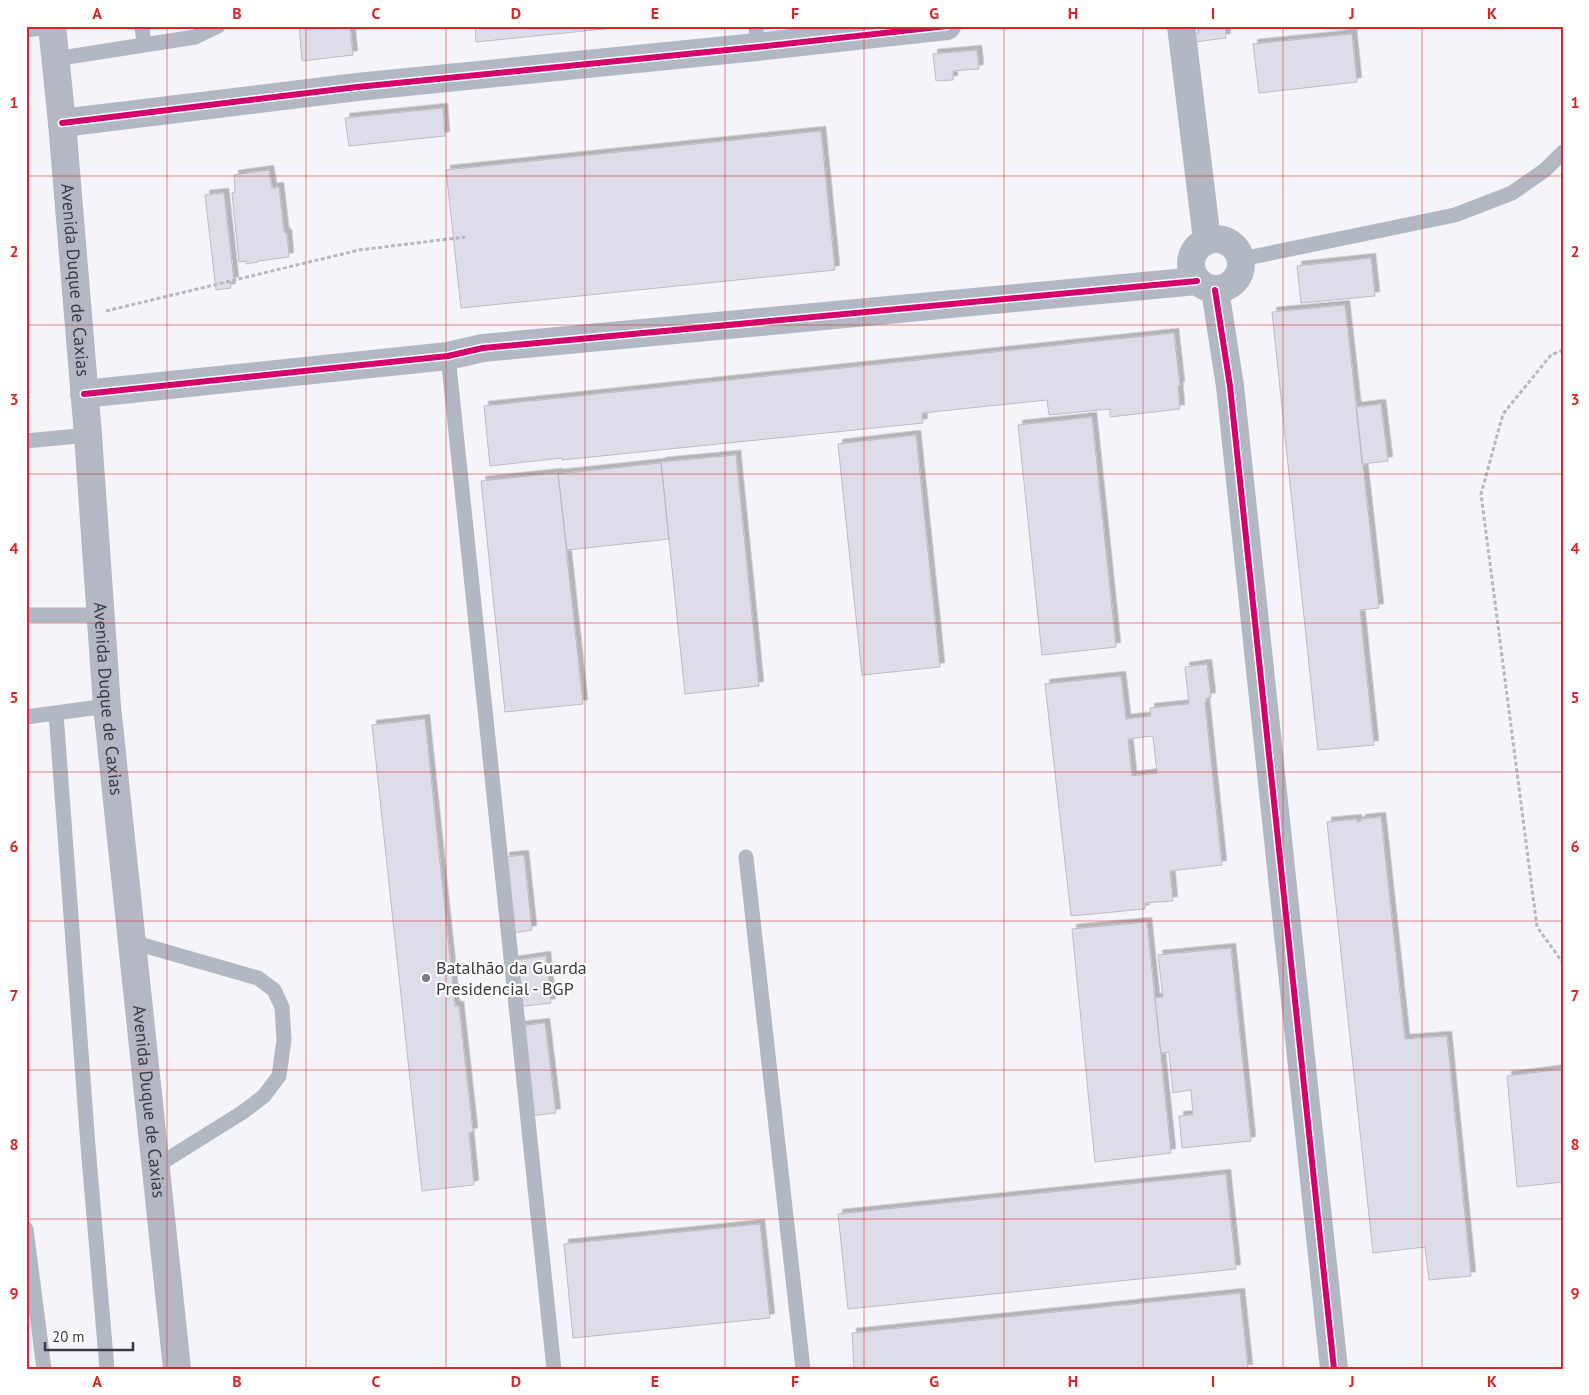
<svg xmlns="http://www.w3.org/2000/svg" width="1589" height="1395" viewBox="0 0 1589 1395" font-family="'PT Sans',sans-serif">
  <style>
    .building { fill: #dedce9; stroke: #bdbbc5; fill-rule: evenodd; filter: url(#shadow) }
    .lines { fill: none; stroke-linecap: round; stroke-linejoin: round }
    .path { stroke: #b4b8c0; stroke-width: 3; stroke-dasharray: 4 2.5; stroke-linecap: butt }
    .service { stroke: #b1b8c3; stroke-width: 15 }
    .minor { stroke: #b1b8c3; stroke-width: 28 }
    .primary { stroke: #b4b8c5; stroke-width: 28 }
    .cycleway-casing { stroke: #fff; stroke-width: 9 }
    .cycleway { stroke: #d6006c; stroke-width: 6 }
    .grid { fill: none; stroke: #d62828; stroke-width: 1; stroke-opacity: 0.55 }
    .poi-dot { fill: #7d7a85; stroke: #fff; stroke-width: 2 }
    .labels { text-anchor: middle; stroke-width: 4.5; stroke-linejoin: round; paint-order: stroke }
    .street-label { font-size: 18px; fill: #3c3946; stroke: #fff }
    .poi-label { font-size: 18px; fill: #3c3946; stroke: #fff; text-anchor: start }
    .neatline { fill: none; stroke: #d62828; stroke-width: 2 }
    .grid-label { font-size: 16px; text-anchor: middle; font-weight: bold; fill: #d62828 }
  </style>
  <defs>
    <filter id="shadow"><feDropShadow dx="4.5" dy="-4.5" stdDeviation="0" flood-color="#0004"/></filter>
  </defs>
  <rect width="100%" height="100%" fill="#f5f4fb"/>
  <path class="building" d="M299 26H350L353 55 302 61Z
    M475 26H594V30L476 42Z
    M594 26H627L594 30Z
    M1206 26H1225L1226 38 1194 42 1193 33H1199L1198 27Z
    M1352 34 1357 82 1259 93 1253 44Z
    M977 50 979 69 953 71V80L936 81 933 54Z
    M443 108 445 136 349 146 345 118Z
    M821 131 835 270 461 308 446 170Z
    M269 170 272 188 279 187 284 231 286 234H287L289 257 258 261V262L246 264V261L239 262 232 193 235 192 234 175Z
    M224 193 234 281 230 282 231 288 216 290 205 195Z
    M1371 258 1375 296 1301 303 1297 266Z
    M1345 305 1379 608 1360 610 1374 745 1318 750 1272 312Z
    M1174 333 1180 386H1178L1180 409 1110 417V409L1049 415 1047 400 922 413 923 423 562 460V458L490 466 484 406Z
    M1381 404 1388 461 1362 464 1356 407Z
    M1092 417 1116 647 1042 655 1018 425Z
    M916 435 940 667 862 675 838 444Z
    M736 455 759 686 685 694 661 462Z
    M661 463 669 539 567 550 558 474Z
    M558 473 583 704 505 712 481 481Z
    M1207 664 1211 697 1206 698V702L1205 703 1222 865 1170 871 1173 901 1145 903V909L1071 916 1045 684 1121 676 1126 719 1151 716 1150 708 1189 704 1185 667ZM1153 736 1157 773 1132 776 1128 739Z
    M425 719 455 1006H459L473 1132 469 1133 474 1184 473 1185 422 1191 372 725Z
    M1381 817 1405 1039 1447 1036 1471 1276 1429 1280 1425 1247 1373 1253 1327 822 1357 819V822L1361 821V819Z
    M524 855 532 930 513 933 505 857Z
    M1147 922 1171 1153 1095 1162 1072 929Z
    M1231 948 1251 1141 1182 1148 1179 1116 1193 1115 1191 1090 1173 1093 1169 1052 1161 1053 1155 998 1163 997 1158 955Z
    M546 956 551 1003 516 1007 511 961Z
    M545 1023 556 1113 529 1116 519 1026Z
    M1563 1069V1182L1517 1187 1507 1076Z
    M1226 1174 1236 1269 848 1309 838 1214Z
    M760 1224 770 1318 573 1338 564 1244Z
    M1240 1293 1248 1369H854L852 1333Z"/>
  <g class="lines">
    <path class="path" d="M106 311 359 250 465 237
      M1563 350 1551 355 1503 414 1481 494 1537 927 1563 963"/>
    <path class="service" d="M142 26 144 45
      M756 26 757 47
      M26 30 52 27
      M55 59 195 37 218 26
      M1242 259 1455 215 1512 193 1545 170 1563 152
      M448 356 554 1369
      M26 441 88 435
      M26 615H100
      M56 713 88 1146 107 1369
      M26 717 107 706
      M746 857 803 1369
      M132 942 258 978 274 990 282 1007 284 1040 279 1076 264 1096 243 1112 155 1167
      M26 1229 44 1369"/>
    <path class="minor" d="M1181 26 1207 240
      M62 123 357 87 757 47 947 26
      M1191 264a25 25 0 1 1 50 0a25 25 0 1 1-50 0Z
      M1215 290 1230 386 1334 1369
      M84 394 448 356 483 348 1197 281"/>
    <path class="primary" id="s1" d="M52 26 62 123 88 435 107 706 177 1369"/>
    <g class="cycleway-casing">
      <path id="cycleway" d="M62 123 357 87 757 47 947 26
        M1215 290 1230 386 1334 1369
        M84 394 448 356 483 348 1197 281"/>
    </g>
    <use href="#cycleway" class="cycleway"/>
  </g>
  <path class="grid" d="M167 26V1369M306 26V1369M446 26V1369M585 26V1369M725 26V1369M864 26V1369M1004 26V1369M1143 26V1369M1283 26V1369M1422 26V1369M26 176H1563M26 325H1563M26 474H1563M26 623H1563M26 772H1563M26 921H1563M26 1070H1563M26 1219H1563"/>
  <circle class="poi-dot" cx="426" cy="978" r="5"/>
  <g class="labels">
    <g class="street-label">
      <text dy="6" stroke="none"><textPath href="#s1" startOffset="255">Avenida Duque de Caxias</textPath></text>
      <text dy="6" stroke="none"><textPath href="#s1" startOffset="675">Avenida Duque de Caxias</textPath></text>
      <text dy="6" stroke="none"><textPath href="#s1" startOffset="1080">Avenida Duque de Caxias</textPath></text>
    </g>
    <g class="poi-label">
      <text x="436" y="974">Batalhão da Guarda<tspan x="436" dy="21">Presidencial - BGP</tspan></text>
    </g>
  </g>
  <rect width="1589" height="1395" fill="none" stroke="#ffffff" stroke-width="55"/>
  <path d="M45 1342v8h88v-8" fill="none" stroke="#3c3946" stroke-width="2.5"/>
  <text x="52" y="1342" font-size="15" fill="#3c3946" stroke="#ffffff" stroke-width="4" paint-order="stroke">20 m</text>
  <rect x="28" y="28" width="1534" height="1340" class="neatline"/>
  <g class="grid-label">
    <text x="97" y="19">A</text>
    <text x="237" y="19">B</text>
    <text x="376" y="19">C</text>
    <text x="516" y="19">D</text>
    <text x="655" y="19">E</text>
    <text x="795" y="19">F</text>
    <text x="934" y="19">G</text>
    <text x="1073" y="19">H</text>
    <text x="1213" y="19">I</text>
    <text x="1352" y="19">J</text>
    <text x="1492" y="19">K</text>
    <text x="14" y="108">1</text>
    <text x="1575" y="108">1</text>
    <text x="14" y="257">2</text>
    <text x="1575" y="257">2</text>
    <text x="14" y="405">3</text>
    <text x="1575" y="405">3</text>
    <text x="14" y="554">4</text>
    <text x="1575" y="554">4</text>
    <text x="14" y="703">5</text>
    <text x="1575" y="703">5</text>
    <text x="14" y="852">6</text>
    <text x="1575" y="852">6</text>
    <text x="14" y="1001">7</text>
    <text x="1575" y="1001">7</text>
    <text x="14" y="1150">8</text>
    <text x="1575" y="1150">8</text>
    <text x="14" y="1299">9</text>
    <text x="1575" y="1299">9</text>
    <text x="97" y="1387">A</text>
    <text x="237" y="1387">B</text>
    <text x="376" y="1387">C</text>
    <text x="516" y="1387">D</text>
    <text x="655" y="1387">E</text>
    <text x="795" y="1387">F</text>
    <text x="934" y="1387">G</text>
    <text x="1073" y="1387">H</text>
    <text x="1213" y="1387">I</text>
    <text x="1352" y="1387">J</text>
    <text x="1492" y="1387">K</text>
  </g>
</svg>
